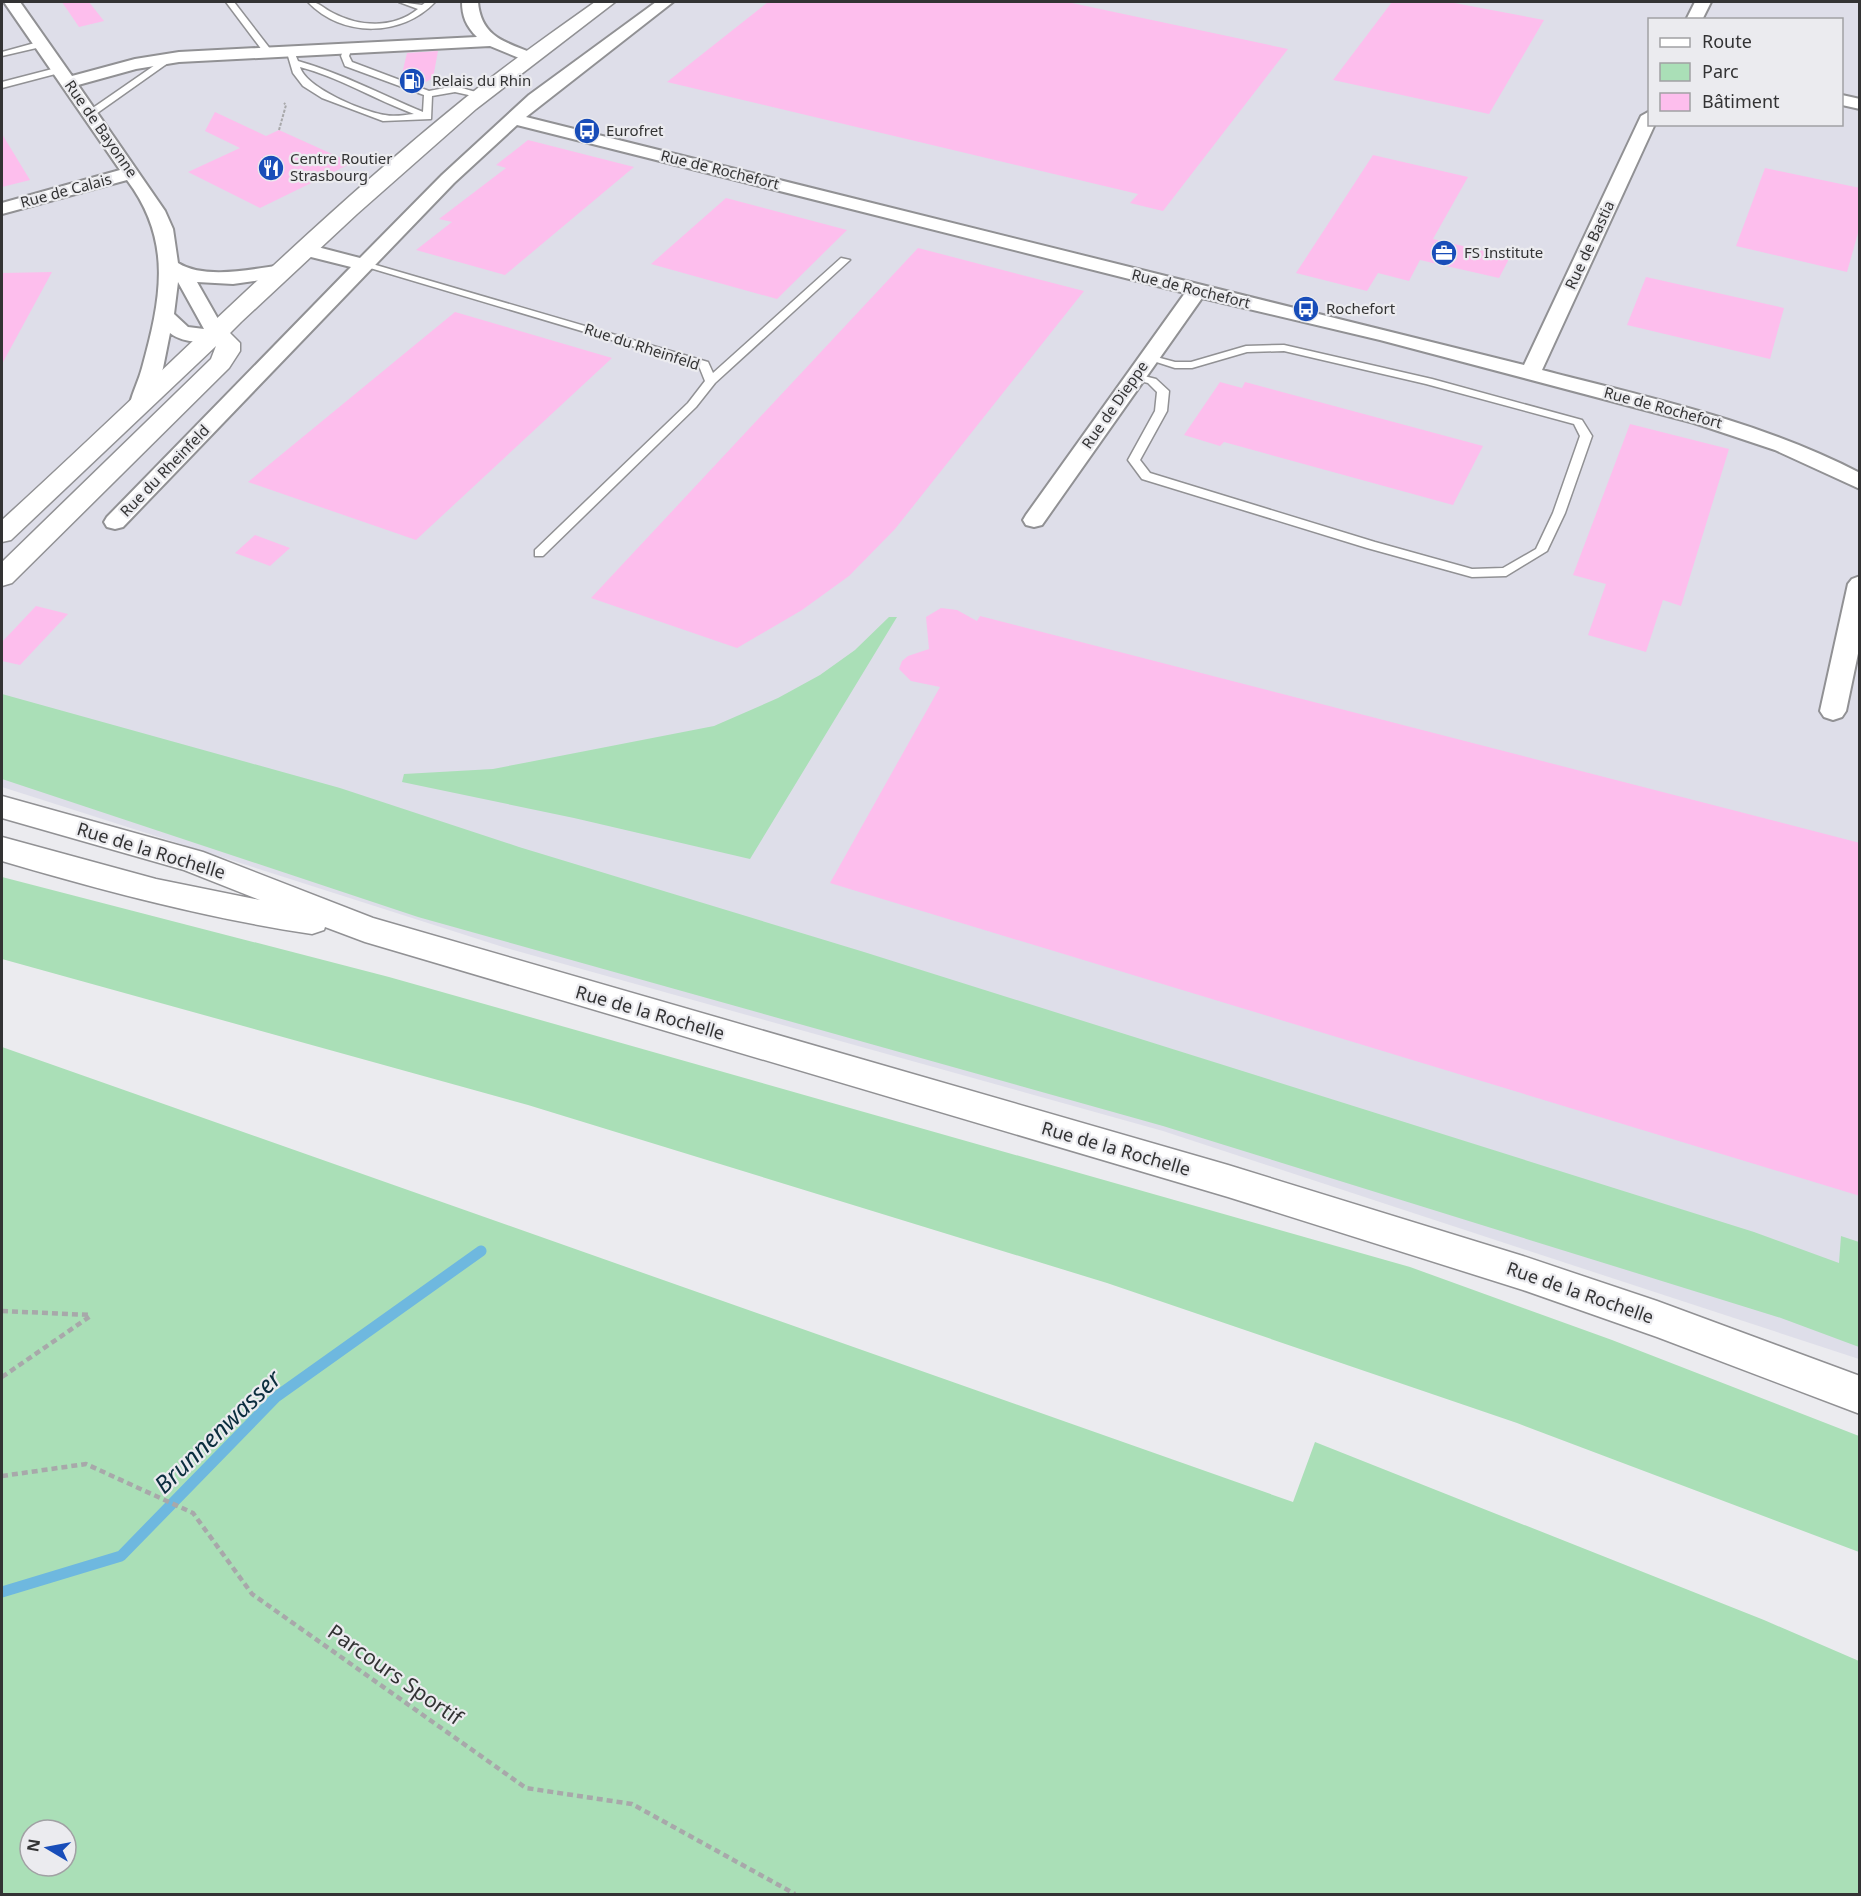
<svg xmlns="http://www.w3.org/2000/svg" width="1861" height="1896" viewBox="0 0 1861 1896" font-family="'Noto Sans',sans-serif">
  <style>
    .built { fill: #dedee9; fill-rule: evenodd }
    .green { fill: #aadfb7; fill-rule: evenodd }
    .lines { fill: none; stroke-linecap: round; stroke-linejoin: round }
    .stream { stroke: #6eb8df; stroke-width: 11 }
    .building { fill: #fdbeed }
    .lane-casing { stroke: #919194; stroke-width: 3 }
    .street-casing { stroke: #919194; stroke-width: 4 }
    .secondary-casing { stroke: #919194; stroke-width: 3 }
    .path-far1 { stroke: #a8a8aa; stroke-width: 2; stroke-dasharray: 3 1.5; stroke-linecap: butt }
    .path { stroke: #a8a8aa; stroke-width: 4.5; stroke-dasharray: 6 4; stroke-linecap: butt }
    .lane { fill: #fff; fill-rule: evenodd }
    .street { fill: #fff; fill-rule: evenodd }
    .secondary { fill: #fff; fill-rule: evenodd }
    .labels { text-anchor: middle; stroke-width: 4.5; stroke-linejoin: round; paint-order: stroke }
    .far-poi-label { font-size: 15px; fill: #333334; stroke: #ebebef; text-anchor: start }
    .far-street-label { font-size: 15px; fill: #333334; stroke: #ebebef }
    .street-label { font-size: 18px; fill: #333334; stroke: #ebebef }
    .near-street-label { font-size: 21px; fill: #333334; stroke: #ebebef }
    .near-water-label { font-size: 24px; font-style: italic; fill: #0b2d3e; stroke: #ebebef }
  </style>
  <rect width="100%" height="100%" fill="#ebebef"/>
  <path class="built" d="M2 2H1859V1359L1163 1131 503 947 2 787ZM1650 20H1842V124H1650Z"/>
  <path class="green" d="M889 617H897L750 859 574 818 402 782 404 774 493 769 714 726 778 698 820 675 855 650Z
    M2 694 340 788 519 847 864 952 1754 1232 1839 1263 1841 1236 1859 1242V1347L1781 1318 1163 1126 418 917 2 779Z
    M2 877 389 977 1410 1267 1612 1340 1859 1436V1552L1517 1423 1107 1283 528 1105 2 959Z
    M2 1047 1293 1502 1315 1442 1764 1620 1859 1661V1894H2ZM30 1830H66V1866H30Z"/>
  <g class="lines">
    <path class="stream" d="M2 1592 121 1556 276 1397 481 1251"/>
  </g>
  <path class="building" d="M62 2H89L104 21 79 27Z
    M768 2H1067L1288 49 1163 211 1130 203 1138 194 667 82Z
    M1392 2H1449L1544 20 1489 114 1333 80Z
    M438 51 433 78 420 85 401 78 407 53Z
    M215 112 266 136 279 130 352 163 260 208 188 172 240 148 205 131Z
    M2 134 30 180 2 187Z
    M528 140 634 167 505 275 416 250 452 222 439 219 506 168 496 165Z
    M1373 155 1468 177 1433 239 1510 257 1499 278 1420 260 1409 281 1378 273 1367 291 1296 273Z
    M1765 168 1860 188V226L1847 272 1736 246Z
    M726 198 847 230 777 299 651 264Z
    M918 248 1084 291 895 529 849 576 802 610 737 648 591 598Z
    M52 272 2 364V273Z
    M1646 277 1784 308 1770 359 1627 325Z
    M455 312 612 358 416 540 248 482Z
    M1220 382 1242 388 1245 382 1483 446 1453 505 1224 442 1220 446 1184 435Z
    M1630 424 1729 449 1681 606 1663 600 1646 652 1588 635 1606 584 1573 575Z
    M255 535 290 548 270 566 235 553Z
    M36 606 68 614 20 665 2 661V642Z
    M941 608 957 610 977 621 980 616 1860 843V1196L830 883 940 687 911 681 899 669 902 661 908 656 929 649 926 617Z"/>
  <g class="lines">
    <g class="lane-casing">
      <path id="lane" d="M226 2H234L271 50V54H265Z
        M308 2C318 1 323 8 333 13 360 27 393 29 418 9L399 2 422 5 426 2H435C402 37 342 38 308 2Z
        M42 41 46 44 45 46 2 56V52Z
        M348 45 352 48 349 56 352 62 429 91 455 86 486 95 482 98 455 92 432 96 431 119 383 121 322 98 303 86 293 73 288 56 292 53 295 54 298 61C341 73 382 95 423 112L424 95 345 66 341 56 345 46ZM300 67C338 77 376 100 414 114 404 115 394 117 385 115 364 112 306 88 300 67Z
        M168 56 175 58 93 116H87V112Z
        M60 67 64 70 63 72 2 88V82Z
        M841 258 850 260 715 383 696 407 543 556H535V550L688 403 705 381 699 366 360 265 369 263 708 362 713 373Z
        M1284 345 1432 379 1582 420 1592 436 1565 513 1547 551 1506 576 1472 577 1367 548 1142 479 1128 460 1155 411 1157 392 1148 383 1132 379 1131 377 1136 374 1156 379 1169 391 1167 411 1140 460 1150 473 1375 542 1472 569 1503 568 1536 549 1553 513 1580 436 1574 424 1426 384 1284 351 1247 352 1192 368H1175L1144 358 1149 355 1175 362H1191L1246 346Z"/>
    </g>
    <g class="street-casing">
      <path id="street" d="M4 2H20L72 76 135 59 179 52 477 37C466 26 462 16 462 2H478C481 37 505 42 535 54L537 57 529 62 490 46 179 62 136 69 78 85 165 211 173 229 178 263C205 280 252 269 282 265L289 267 292 271 289 275 282 277 233 284 197 282 226 333 223 337C205 342 186 345 170 333L163 368 152 403 148 407 141 409 134 407 130 403C133 391 139 380 142 368 161 299 173 241 127 180L2 214V203L120 170ZM178 282 204 329 188 327 174 314Z
        M656 2H673L526 117 1524 365 1641 116 1650 111V124H1655L1542 370C1650 398 1760 421 1860 473V489L1775 450 1694 423 1380 340 1202 298 1042 525 1034 527 1026 525 1023 520 1026 515 1185 293 517 125 454 183 123 527 115 529 107 527 104 522 107 517 351 267 299 254 296 250 299 246 306 244 360 258 442 175 529 95Z
        M1695 2H1711L1702 20H1686Z
        M1842 95 1860 99V109L1842 105Z
        M1860 576V644L1846 711 1842 717 1833 720 1824 717 1820 711 1848 584 1852 579Z"/>
    </g>
    <g class="secondary-casing">
      <path id="secondary" d="M595 2H615L476 109 357 214 241 322 230 333 240 343V351L229 368 12 583 2 586V562L211 359 216 346 11 540 2 542V520C156 380 302 230 464 99 506 65 551 33 595 2Z
        M2 796 203 852 373 918 1228 1165 1523 1256 1657 1301 1860 1376V1414L1657 1337 1523 1290 1228 1197 365 942 325 927 324 930 312 934C206 918 104 891 2 861V837L156 879 260 900 184 870 2 818Z"/>
    </g>
    <path class="path-far1" d="M279 130 286 105 284 103"/>
    <path class="path" d="M2 1311 91 1315
      M2 1377 92 1315
      M2 1476 86 1464 193 1513 252 1594 526 1788 632 1804 795 1894"/>
    <use href="#lane" class="lane"/>
    <use href="#street" class="street"/>
    <use href="#secondary" class="secondary"/>
  </g>
  <defs>
    <g id="fuel-disc" transform="scale(1.35)"><circle r="9.5" fill="#184db9" stroke="#ebebef"/><path d="M-5.5-6h7V0h2V4h1.3V-2.5L3-4.5l.8-.8L6-3V5H2.5V1h-1V6h-7ZM-4.2-4.7v3.2H.2V-4.7Z" fill="#fff"/></g>
    <g id="bus-disc" transform="scale(1.35)"><circle r="9.5" fill="#184db9" stroke="#ebebef"/><path d="M-5-6H5V4H4V6H2V4H-2V6H-4V4H-5ZM-3.5-4V0h7V-4ZM-3.5 1.2v1.5H-2V1.2ZM2 1.2v1.5H3.5V1.2Z" fill="#fff"/></g>
    <g id="restaurant-disc" transform="scale(1.35)"><circle r="9.5" fill="#184db9" stroke="#ebebef"/><path d="M-5-6h1v4h1v-4h1v4h1v-4h1v5L-1.5 .5V6h-2V.5L-5-1ZM5-6V6H3V1.5H1.5Q1.5-4 5-6Z" fill="#fff"/></g>
    <g id="office-disc" transform="scale(1.35)"><circle r="9.5" fill="#184db9" stroke="#ebebef"/><path d="M-6-3h4V-5.5h4V-3h4V5H-6ZM-1-4.5V-3h2v-1.5ZM-6 0V1H6V0Z" fill="#fff"/></g>
  </defs>
  <g fill-rule="evenodd">
    <use href="#fuel-disc" x="412" y="81"/>
    <use href="#bus-disc" x="587" y="131"/>
    <use href="#restaurant-disc" x="271" y="168"/>
    <use href="#office-disc" x="1444" y="253"/>
    <use href="#bus-disc" x="1306" y="309"/>
  </g>
  <g class="labels">
    <g class="far-poi-label">
      <text x="432" y="86">Relais du Rhin</text>
      <text x="606" y="136">Eurofret</text>
      <text x="290" y="164">Centre Routier<tspan x="290" dy="17">Strasbourg</tspan></text>
      <text x="1464" y="258">FS Institute</text>
      <text x="1326" y="314">Rochefort</text>
    </g>
    <g class="far-street-label">
      <text transform="translate(101 129) rotate(55)" y="5">Rue de Bayonne</text>
      <text transform="translate(720 170) rotate(14)" y="5">Rue de Rochefort</text>
      <text transform="translate(66 191) rotate(-15)" y="5">Rue de Calais</text>
      <text transform="translate(1590 245) rotate(-65)" y="5">Rue de Bastia</text>
      <text transform="translate(1191 289) rotate(14)" y="5">Rue de Rochefort</text>
      <text transform="translate(642 347) rotate(18)" y="5">Rue du Rheinfeld</text>
      <text transform="translate(1115 405) rotate(-55)" y="5">Rue de Dieppe</text>
      <text transform="translate(1663 408) rotate(15)" y="5">Rue de Rochefort</text>
      <text transform="translate(165 471) rotate(-46)" y="5">Rue du Rheinfeld</text>
    </g>
    <g class="street-label">
      <text transform="translate(151 851) rotate(17)" y="6">Rue de la Rochelle</text>
      <text transform="translate(650 1013) rotate(16)" y="6">Rue de la Rochelle</text>
      <text transform="translate(1116 1149) rotate(16)" y="6">Rue de la Rochelle</text>
      <text transform="translate(1580 1293) rotate(19)" y="6">Rue de la Rochelle</text>
    </g>
    <g class="near-street-label">
      <text transform="translate(395 1675) rotate(35)" y="7">Parcours Sportif</text>
    </g>
    <g class="near-water-label">
      <text transform="translate(218 1432) rotate(-44)" y="8">Brunnenwasser</text>
    </g>
  </g>
  <rect width="1861" height="1896" fill="none" stroke="#333334" stroke-width="6"/>
  <rect x="1648" y="18" width="195" height="108" fill="#ebebef" stroke="#a1a1a4" stroke-width="1.5"/>
  <rect x="1660" y="38" width="30" height="9" fill="#ffffff" stroke="#a1a1a4" stroke-width="1.5"/>
  <text x="1702" y="48" font-size="18" fill="#333334">Route</text>
  <rect x="1660" y="63" width="30" height="18" fill="#aadfb7" stroke="#a1a1a4" stroke-width="1.5"/>
  <text x="1702" y="78" font-size="18" fill="#333334">Parc</text>
  <rect x="1660" y="93" width="30" height="18" fill="#fdbeed" stroke="#a1a1a4" stroke-width="1.5"/>
  <text x="1702" y="108" font-size="18" fill="#333334">Bâtiment</text>
  <g transform="translate(48 1848) rotate(280)"><circle r="28" fill="#ebebef" stroke="#a1a1a4" stroke-width="1.5"/>
  <path d="M0-4.5L10 22L0 15L-10 22Z" fill="#184db9"/>
  <text y="-9" font-size="16" font-weight="bold" text-anchor="middle" fill="#333334">N</text>
  </g>
</svg>
